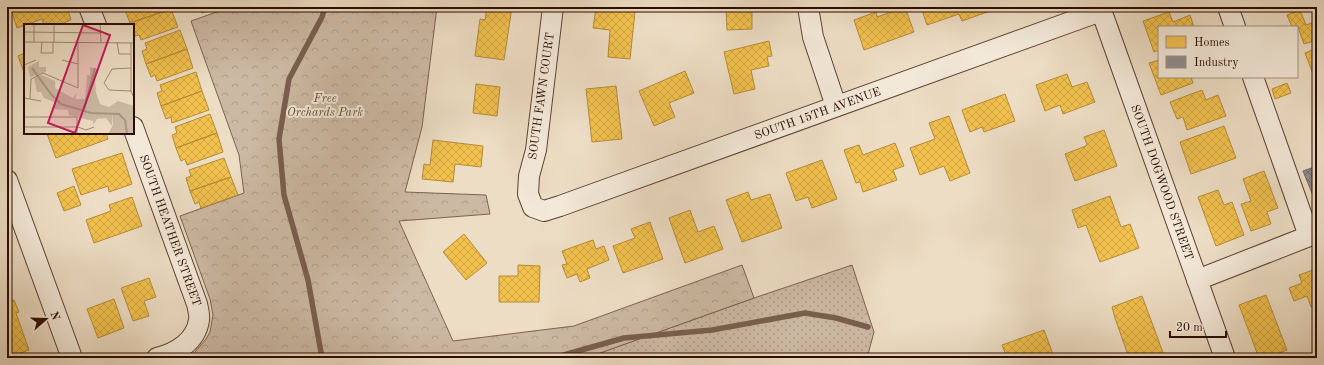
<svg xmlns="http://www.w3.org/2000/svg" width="1324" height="365" viewBox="0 0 1324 365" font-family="'Old Standard TT',serif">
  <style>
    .grass { fill: url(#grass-dots); stroke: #7c6252 }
    .park { fill: url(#park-crowns); stroke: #7c6252 }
    .homes { fill: url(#homes-cross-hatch); stroke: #b68b37 }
    .industry { fill: url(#industry-cross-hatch); stroke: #706666 }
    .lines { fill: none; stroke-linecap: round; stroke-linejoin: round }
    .stream { stroke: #785f4e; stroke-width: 5.5 }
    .minor-casing { stroke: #5c4032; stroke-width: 22 }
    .minor { stroke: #f3e9d9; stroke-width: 20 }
    .labels { text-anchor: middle; stroke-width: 4; stroke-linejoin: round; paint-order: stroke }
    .street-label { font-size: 12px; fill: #2b0c01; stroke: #f3e9d9 }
    .park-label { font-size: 12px; font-style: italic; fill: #63493a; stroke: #f3e9d9 }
    .inset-river { fill: none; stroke: #ab9682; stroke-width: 2 }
    .inset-road { fill: none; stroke: #9f8976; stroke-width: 1 }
    .view { fill: #c2185b; fill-opacity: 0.15; stroke: #c2185b; stroke-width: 2 }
    .inset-edge { fill: none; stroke: #2b0c01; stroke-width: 2 }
  </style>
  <defs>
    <pattern id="grass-dots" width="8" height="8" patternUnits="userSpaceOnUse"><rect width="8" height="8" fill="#ccb9a3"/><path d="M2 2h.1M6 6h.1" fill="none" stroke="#af9e8b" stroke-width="1.8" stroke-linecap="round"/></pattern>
    <pattern id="park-crowns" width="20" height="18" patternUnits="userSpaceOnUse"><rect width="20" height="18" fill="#ccb9a3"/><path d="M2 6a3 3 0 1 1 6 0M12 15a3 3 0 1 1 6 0" fill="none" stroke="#af9e8b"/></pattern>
    <pattern id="homes-cross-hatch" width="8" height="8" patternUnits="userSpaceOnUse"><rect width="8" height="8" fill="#f2c14e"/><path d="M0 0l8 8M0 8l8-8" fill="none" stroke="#d0a542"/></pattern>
    <pattern id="industry-cross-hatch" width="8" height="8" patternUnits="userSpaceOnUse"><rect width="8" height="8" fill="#8d8d92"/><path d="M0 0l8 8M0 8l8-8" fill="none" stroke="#737275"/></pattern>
  </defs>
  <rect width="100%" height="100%" fill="#edddc4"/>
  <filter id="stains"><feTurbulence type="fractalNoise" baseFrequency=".005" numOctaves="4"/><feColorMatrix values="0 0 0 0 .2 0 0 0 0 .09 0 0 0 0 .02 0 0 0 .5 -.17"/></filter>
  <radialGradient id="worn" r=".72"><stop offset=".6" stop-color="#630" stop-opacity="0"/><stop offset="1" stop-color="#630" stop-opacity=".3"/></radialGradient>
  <path class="grass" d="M852 265 874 332 867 358H586L754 298Z"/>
  <path class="park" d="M231 7H437L422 127 405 192 486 195 490 214 399 221 453 341 574 326 742 265 754 298 586 358H190L206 339 210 332 213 315 210 299 180 216 244 193 239 155 191 21Z"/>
  <path class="homes" d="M10 7H67L71 20 58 25H44L42 19 17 28Z
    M130 7H171V9L130 23 125 10 131 9Z
    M199 7H219L202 13Z
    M487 7H512L504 60 475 56 480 19 485 20Z
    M726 7H752V29L727 30Z
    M905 7 914 32 864 50 854 20 876 12 877 17Z
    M921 7H988L990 11 962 21 959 14 927 25Z
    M596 8 635 12 630 59 608 57 610 30 593 28Z
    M171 9 178 27 141 40 139 35 135 36 133 25H131L130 23Z
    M1300 10 1306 25 1317 21V40L1304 44 1298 27H1292L1287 15Z
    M1169 12 1173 22 1190 15 1194 27H1159V50L1154 52 1143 21Z
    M180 30 187 49 146 64 142 51 147 49 145 43Z
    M769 41 772 56 767 57 769 66 751 70 755 89 734 94 724 52Z
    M1317 48V79H1315L1305 53Z
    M187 49 193 68 157 81 155 75 151 77 146 64Z
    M25 53V75L18 56Z
    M1159 60V77H1191L1193 83 1161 95 1149 63Z
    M685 71 694 93 669 103 675 117 654 126 639 91Z
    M196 72 202 91 161 106 157 93 162 91 160 85Z
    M1067 74 1072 87 1087 82 1095 102 1063 114 1060 105 1045 111 1036 85Z
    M1287 83 1291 93 1275 99 1272 89Z
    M476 84 500 87 497 116 473 113Z
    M616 86 622 139 592 142 586 89Z
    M1202 90 1206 100 1218 95 1226 116 1187 130 1183 117 1177 119 1170 102Z
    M202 91 209 110 172 123 171 117 166 119 161 106Z
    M1005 94 1015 121 984 132 982 127 970 132 962 110Z
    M210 114 217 133 176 148 172 135 177 133 175 127Z
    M949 116 970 173 950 181 944 166 920 175 910 148 935 139 929 123Z
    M1224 126 1236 158 1191 174 1180 142Z
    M1104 130 1117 166 1075 181 1065 154 1086 146 1087 144 1084 137Z
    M51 133H106L108 139 56 158 47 134Z
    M217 133 223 152 187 165 185 159 181 161 176 148Z
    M433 140 483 146 481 167 455 164 453 182 422 179 424 164 430 165Z
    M895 143 904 166 893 170 897 180 863 192 860 182 856 183 844 150 859 145 863 155Z
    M122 153 132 184 109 192 108 186 81 195 72 169Z
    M224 158 231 177 190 191 186 178 191 176 189 170Z
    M822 160 837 199 812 208 808 197 796 201 786 173Z
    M1264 171 1278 208 1267 212 1271 224 1251 231 1241 204 1251 201 1243 179Z
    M231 177 238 195 201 208 199 202 195 204 190 191Z
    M74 186 81 205 64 211 57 193Z
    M1218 190 1224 205 1232 202 1244 235 1216 246 1198 197Z
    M748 192 751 200 770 194 782 228 742 242 726 200Z
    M1110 196 1121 227 1130 224 1139 248 1100 262 1086 225 1078 228 1072 210Z
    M132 197 142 226 94 243 86 220 111 211 109 205Z
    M690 210 698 232 714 226 723 249 685 263 669 218Z
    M650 222 663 259 623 273 613 246 635 238 631 229Z
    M464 234 487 263 466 280 443 252Z
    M593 240 596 249 604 246 609 260 587 269 590 278 580 282 577 274 567 278 562 265 567 264 562 251Z
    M518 265 540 266 539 302H499V276H518Z
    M1313 270 1317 280V305L1311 307 1307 296 1294 301 1289 288 1302 283 1299 275Z
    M149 278 156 297 144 301 149 316 133 321 121 288Z
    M1266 295 1287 350 1274 355 1275 358H1259L1239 305Z
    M1142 296 1165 358H1129L1115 318 1112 307Z
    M114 299 124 328 98 338 87 309Z
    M14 300 19 312 16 313 29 350 7 358V302Z
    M1044 330 1054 357 1051 358H1007L1002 345Z"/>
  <path class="industry" d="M1317 166V197L1314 198 1303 171Z"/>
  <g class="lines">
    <path class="stream" d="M322 358 308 280 284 195 279 139 289 79 322 17 325 7
      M553 358 624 338 712 330 805 313 836 318 868 327"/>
    <g class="minor-casing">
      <g id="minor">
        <path d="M89 7 96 25"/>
        <path id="s1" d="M553 7 536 150 529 176 528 194 533 207 544 211 560 206 1101 11"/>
        <path d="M808 7 813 37 836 106"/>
        <path id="s2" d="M1100 7 1225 358"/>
        <path d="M1228 7 1235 27"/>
        <path d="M1253 77 1309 236"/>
        <path id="s3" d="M133 127 197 304C198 309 200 315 199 320 196 341 177 353 157 358"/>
        <path d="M7 180 72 358"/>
        <path d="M1197 280 1317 233"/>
      </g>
    </g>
    <use href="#minor" class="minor"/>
  </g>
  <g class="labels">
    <g class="street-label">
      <text transform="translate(541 96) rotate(-82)" y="4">SOUTH FAWN COURT</text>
      <text dy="4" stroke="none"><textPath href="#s1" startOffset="505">SOUTH 15TH AVENUE</textPath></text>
      <text dy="4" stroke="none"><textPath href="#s2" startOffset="186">SOUTH DOGWOOD STREET</textPath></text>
      <text dy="4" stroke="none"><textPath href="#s3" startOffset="110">SOUTH HEATHER STREET</textPath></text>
    </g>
    <g class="park-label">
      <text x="325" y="102">Free<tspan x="325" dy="14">Orchards Park</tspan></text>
    </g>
  </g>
  <g transform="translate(24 24)">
    <rect width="110" height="110" fill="#edddc4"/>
    <path d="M66 43 75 46 71 55 72 69 76 80 85 83 94 77 110 82V110H84L89 101V86L66 85Z" fill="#ccb9a3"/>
    <path d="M15 37V43H22V48L6 53 4 43ZM18 51 31 57V64L49 74 53 69 51 75H61L63 51H66V85H89L88 102 82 94 73 95 69 101V97L45 91 44 86 30 85V78L20 74 17 68H13L10 54Z" fill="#ccb9a3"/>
    <path class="inset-river" d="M8 44 27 70 37 80 67 89 95 90 101 96 103 110M60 85 71 44"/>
    <path class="inset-road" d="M76 0 77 18M0 8 76 9M0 18 110 19M10 18V0M18 18 17 29H29V18M30 18V0M93 18 95 30H107M107 19V67L110 74M38 36 54 40M0 41 12 36M107 67 85 66 80 59 88 45 107 44M0 74 17 77M6 75 7 55 19 49 54 64V18M0 93H53V110M0 103H54L62 106 70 103"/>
    <path class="view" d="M59 1 86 11 51 109 24 99Z"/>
    <rect width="110" height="110" class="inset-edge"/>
  </g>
  <rect width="1324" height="365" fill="none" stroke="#edddc4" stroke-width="24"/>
  <rect x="8" y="8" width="1308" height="349" fill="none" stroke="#2b0c01" stroke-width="2"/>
  <rect x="12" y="12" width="1300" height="341" fill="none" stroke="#2b0c01"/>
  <rect x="1158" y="26" width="140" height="52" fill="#f3e9d9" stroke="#a39183"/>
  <rect x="1166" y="36" width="20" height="12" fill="#f2c14e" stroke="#a39183"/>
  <text x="1194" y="46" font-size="12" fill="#2b0c01">Homes</text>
  <rect x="1166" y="56" width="20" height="12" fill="#8d8d92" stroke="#a39183"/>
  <text x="1194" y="66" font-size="12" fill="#2b0c01">Industry</text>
  <g transform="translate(46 319) rotate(70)" stroke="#f3e9d9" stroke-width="3" paint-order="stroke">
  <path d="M0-3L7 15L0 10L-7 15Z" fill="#2b0c01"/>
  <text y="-6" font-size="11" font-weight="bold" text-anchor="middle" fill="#2b0c01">N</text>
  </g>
  <path d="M1170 331v6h56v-6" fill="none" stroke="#2b0c01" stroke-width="2"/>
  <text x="1176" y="331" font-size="12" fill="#2b0c01" stroke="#f3e9d9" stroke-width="3" paint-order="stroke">20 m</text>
  <rect width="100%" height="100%" filter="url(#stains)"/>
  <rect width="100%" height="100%" fill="url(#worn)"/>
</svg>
